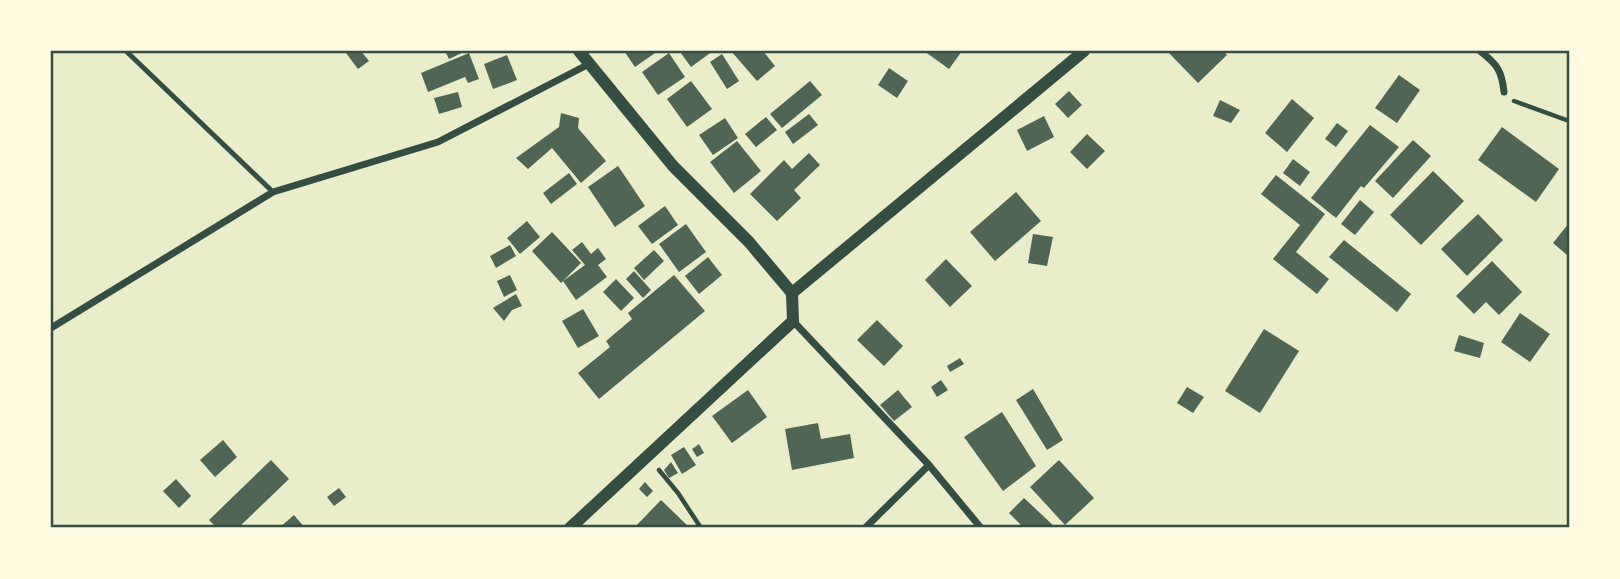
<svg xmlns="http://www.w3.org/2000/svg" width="1620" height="579" viewBox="0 0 1620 579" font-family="'Open Sans',sans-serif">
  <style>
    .building { fill: #4f6655 }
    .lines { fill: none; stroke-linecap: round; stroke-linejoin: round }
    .path { stroke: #344e41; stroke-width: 4.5 }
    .service { stroke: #344e41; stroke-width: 5 }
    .minor { stroke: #344e41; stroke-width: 7 }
    .tertiary { stroke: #344e41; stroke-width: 12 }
    .neatline { fill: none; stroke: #344e41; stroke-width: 2.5 }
  </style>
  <rect width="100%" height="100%" fill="#e9edc9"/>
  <path class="building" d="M349 51H361L369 61 358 69 346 53Z
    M445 51H466L449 59Z
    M624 51H658L635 67Z
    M682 51H713L691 67 680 52Z
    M731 51H763L775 66 757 81Z
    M924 51H962L949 69Z
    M1167 51H1223L1227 55 1198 83Z
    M469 53 479 79 468 83 465 77 428 92 421 73Z
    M669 53 685 77 658 95 642 72Z
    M722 54 739 81 727 89 710 62Z
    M507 55 517 80 493 89 484 64Z
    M889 68 908 81 897 98 878 85Z
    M1399 75 1420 90 1397 123 1375 108Z
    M691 81 712 109 687 127 667 99Z
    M810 81 822 95 782 128 770 114Z
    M1069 91 1082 105 1068 118 1055 104Z
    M458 92 462 107 439 114 434 98Z
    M1292 99 1314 118 1287 152 1265 133Z
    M1220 100 1240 110 1231 123 1213 116Z
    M561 113 579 118 578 128 606 161 581 183 552 148 528 169 516 158 559 127Z
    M809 114 818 125 793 144 785 132Z
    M1044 116 1054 137 1027 151 1017 130Z
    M766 117 777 130 756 147 745 134Z
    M725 118 738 138 713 155 699 135Z
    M1337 123 1348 131 1336 147 1325 139Z
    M1370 125 1399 147 1364 188 1361 186 1336 218 1311 198Z
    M1502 127 1559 169 1536 202 1478 160Z
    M1087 134 1105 151 1087 169 1070 152Z
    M1413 140 1431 156 1393 198 1375 181Z
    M737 141 761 171 734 193 710 162Z
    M809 153 820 165 794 190 801 198 777 221 750 194 784 160 792 169Z
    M1293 159 1310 172 1300 186 1283 173Z
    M618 166 645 206 615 227 588 187Z
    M1433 171 1464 201 1421 245 1390 215Z
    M569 173 577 184 551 204 543 193Z
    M1276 175 1325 214 1296 252 1329 279 1317 294 1273 259 1300 225 1261 194Z
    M1016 192 1041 221 995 261 970 232Z
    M1360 200 1374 212 1355 235 1341 224Z
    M665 206 678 225 652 244 638 226Z
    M1478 214 1503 240 1467 276 1441 249Z
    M527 221 540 237 520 254 507 238Z
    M1569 223V253L1567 255 1553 243Z
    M686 224 706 252 679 272 659 244Z
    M552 232 581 263 561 283 532 251Z
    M1033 234 1053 237 1047 266 1028 263Z
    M1344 240 1411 294 1397 312 1329 257Z
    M582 242 591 254 598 248 606 259 598 265 607 277 576 300 563 281 585 265 572 250Z
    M510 245 516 256 496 268 490 256Z
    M654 250 664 261 644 280 634 268Z
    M708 257 722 275 699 294 685 276Z
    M946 259 972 286 950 307 925 280Z
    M1492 261 1522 292 1499 315 1486 302 1474 314 1456 296Z
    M634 271 651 290 643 298 626 279Z
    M510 275 517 290 504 297 497 281Z
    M674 275 705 311 599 399 578 373 610 347 606 341 632 319 628 313Z
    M616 279 634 298 621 311 603 292Z
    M516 294 522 306 512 310 504 321 493 308Z
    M583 309 599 336 578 348 562 321Z
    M1520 313 1550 334 1530 362 1501 342Z
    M877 320 903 346 884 366 857 340Z
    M1264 329 1299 351 1260 413 1225 391Z
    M1459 335 1484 343 1480 358 1454 351Z
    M960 358 964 364 950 372 947 366Z
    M941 380 948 390 937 397 931 387Z
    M1187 387 1204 397 1193 413 1177 403Z
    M1033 389 1063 440 1047 450 1016 400Z
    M748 390 767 417 732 443 712 416Z
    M898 390 912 407 894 421 880 405Z
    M1002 412 1036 466 1003 491 964 437Z
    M818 423 821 439 850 434 854 458 792 470 785 429Z
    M223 440 237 457 215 477 200 460Z
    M699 444 704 453 697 457 692 449Z
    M684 447 696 465 682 474 671 455Z
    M271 460 289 479 238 528H217L209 520Z
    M1059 460 1094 498 1065 525 1030 487Z
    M671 462 678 473 669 478 664 470Z
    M176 479 191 496 179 508 163 491Z
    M645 482 653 491 647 497 639 489Z
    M339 488 346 497 334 506 327 497Z
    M1024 498 1056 528H1024L1009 513Z
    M661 500 690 528H634Z
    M294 515 305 528H279Z"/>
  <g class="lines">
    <path class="path" d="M1514 101 1569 121
      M659 470 678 493 701 528"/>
    <path class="service" d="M126 51 273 192"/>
    <path class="minor" d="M1480 51C1497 64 1502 71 1504 92
      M793 321 929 465 981 528
      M51 328 273 192 438 142 589 64
      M865 528 929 465"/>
    <path class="tertiary" d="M579 51 673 166 749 242 792 293
      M570 528 793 321 792 293 1084 51"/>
  </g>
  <rect width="1620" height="579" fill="none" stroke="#fefae0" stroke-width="105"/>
  <rect x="52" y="52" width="1516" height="474" class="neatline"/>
</svg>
